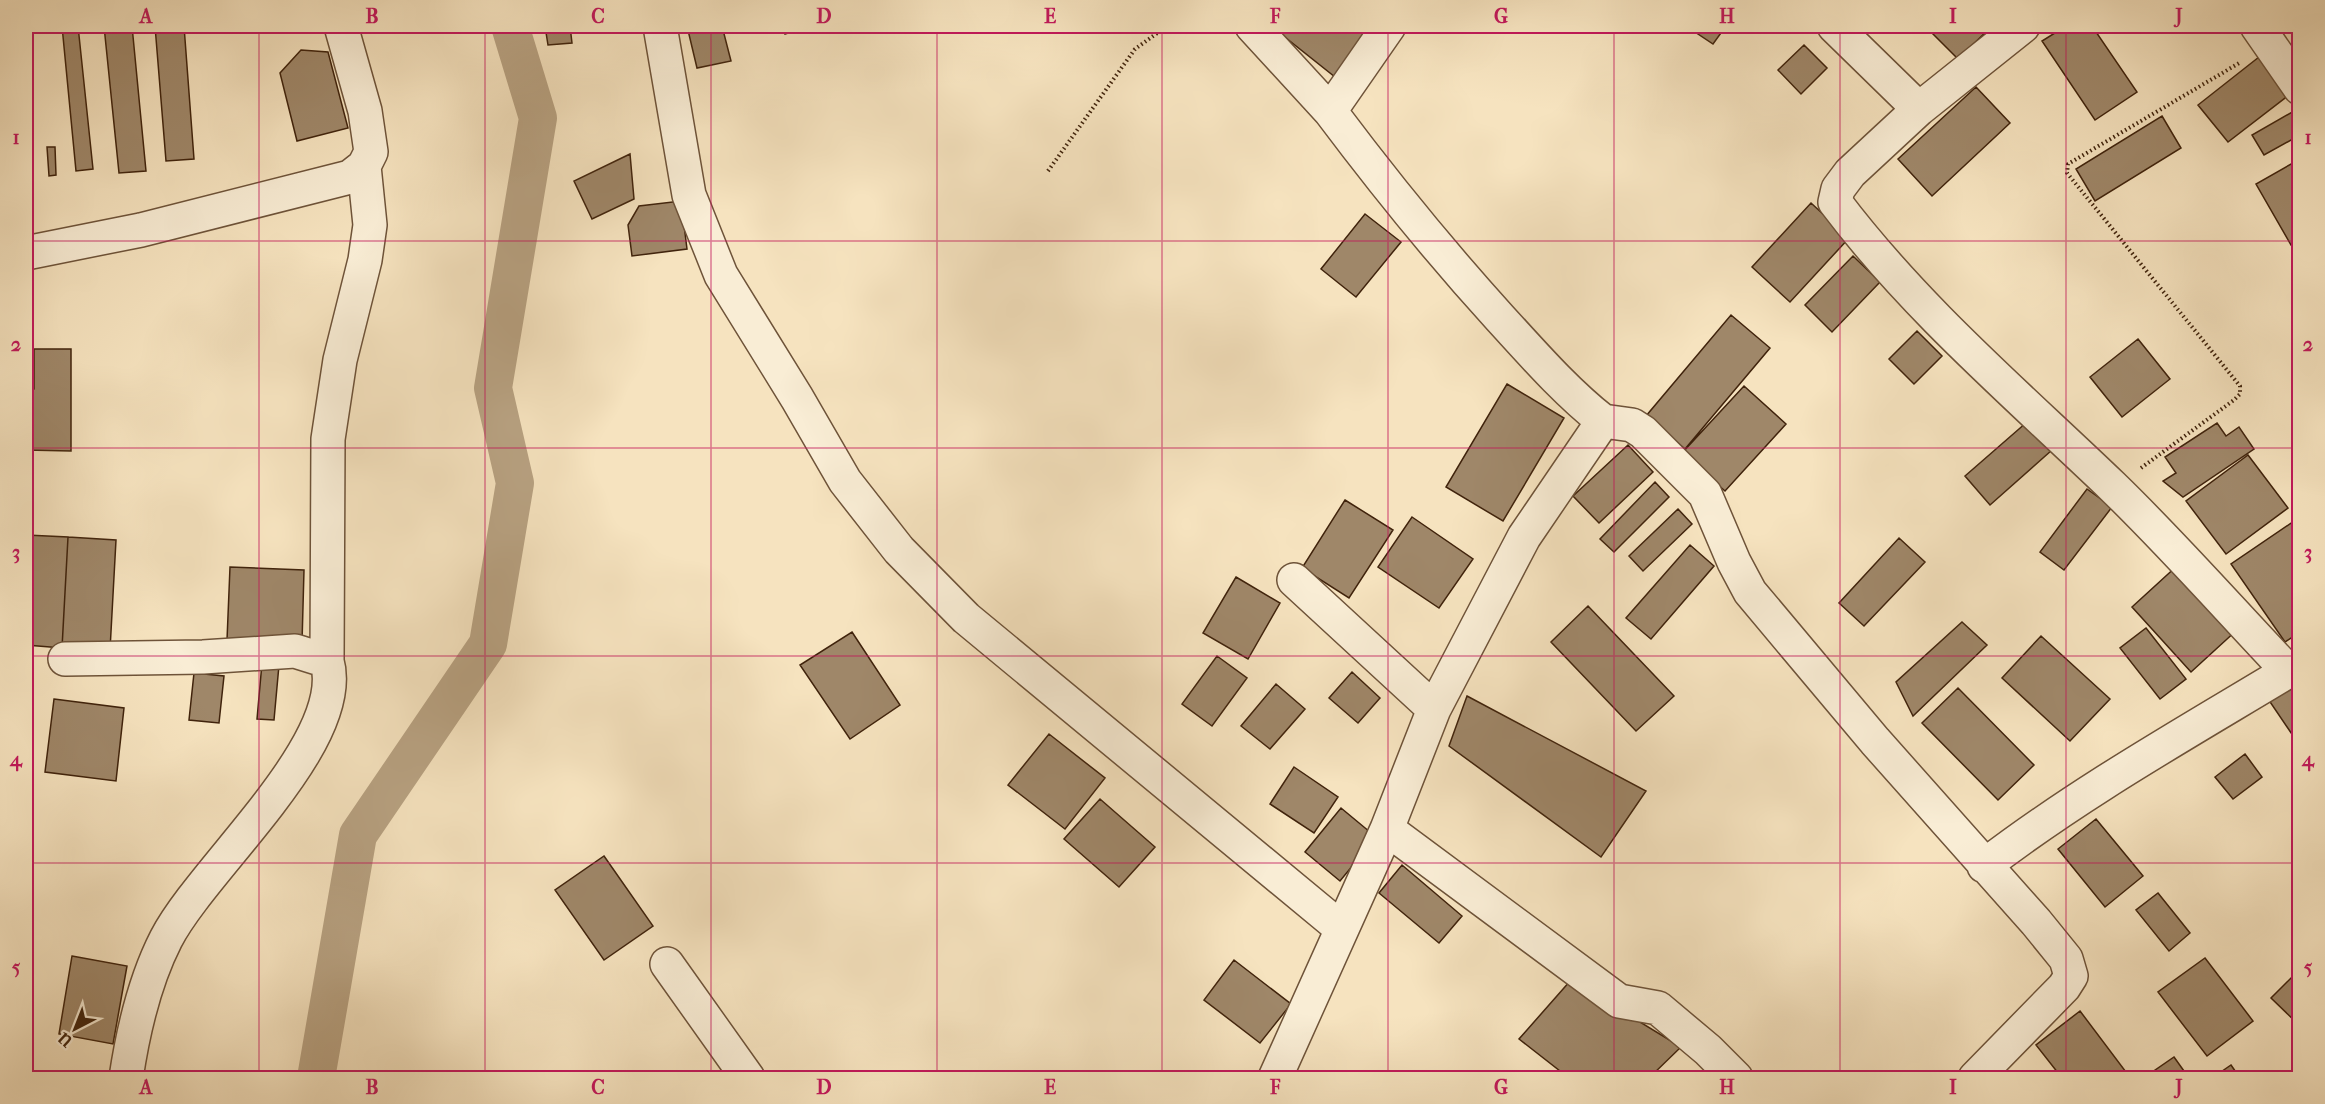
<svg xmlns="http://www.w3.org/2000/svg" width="2325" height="1104" viewBox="0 0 2325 1104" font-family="'IM FELL French Canon',serif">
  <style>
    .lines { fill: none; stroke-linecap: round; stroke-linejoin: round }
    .canal { stroke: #b8a282; stroke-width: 38 }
    .building { fill: #9f8769; stroke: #40230c; stroke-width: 1.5 }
    .street-casing { stroke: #6e5339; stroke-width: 36 }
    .path { stroke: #40230c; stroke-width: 4; stroke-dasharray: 1.5 3; stroke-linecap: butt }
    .street { stroke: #f9edd5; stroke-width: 33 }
    .grid { fill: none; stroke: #c2185b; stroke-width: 1.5; stroke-opacity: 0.55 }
    .neatline { fill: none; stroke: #c2185b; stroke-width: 2 }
    .grid-label { font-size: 20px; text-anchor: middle; font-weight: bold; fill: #c2185b }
  </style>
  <rect width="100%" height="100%" fill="#f6e3bf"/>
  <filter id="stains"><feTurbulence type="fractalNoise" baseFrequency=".00333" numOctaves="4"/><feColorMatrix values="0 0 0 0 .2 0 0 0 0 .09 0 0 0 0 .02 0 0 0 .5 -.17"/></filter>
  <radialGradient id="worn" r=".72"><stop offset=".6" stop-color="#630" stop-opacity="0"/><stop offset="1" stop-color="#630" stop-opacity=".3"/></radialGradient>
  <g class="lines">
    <path class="canal" d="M316 1078 358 835 488 644 515 483 493 388 538 118 510 26"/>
  </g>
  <path class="building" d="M62 26H78L93 169 76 171Z
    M104 26H132L146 171 119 173Z
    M155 26H184L194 159 166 161Z
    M545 26H570L572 43 548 45Z
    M687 26H722L731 61 697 68Z
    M782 26H810L785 34Z
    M1271 26H1376L1335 77Z
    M1686 26H1726L1713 44Z
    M1925 26H1992L1958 59Z
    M2066 26H2092L2137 92 2095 120 2042 41Z
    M1804 45 1827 68 1801 94 1778 70Z
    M301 50 328 52 348 128 297 141 280 73Z
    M2259 57 2289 95 2228 142 2198 105Z
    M1976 87 2010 123 1932 196 1898 159Z
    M2294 111 2300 121V135L2264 155 2252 135Z
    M2162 116 2181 148 2095 201 2076 169Z
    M28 140 33 178 26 179V141Z
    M47 147H55L56 175 49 176Z
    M630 154 634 199 592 219 574 181Z
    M2300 159V240L2291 245 2256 184Z
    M681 201 687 249 632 256 628 225 639 206Z
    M1811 203 1849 238 1790 302 1752 267Z
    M1365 214 1401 242 1356 297 1321 269Z
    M1853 256 1880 282 1832 332 1805 305Z
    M1731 315 1770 348 1685 449 1646 416Z
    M1917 331 1942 356 1914 384 1889 359Z
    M2138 339 2170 379 2122 417 2090 377Z
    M34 349H71V451L26 450V397L34 389Z
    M1507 384 1564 418 1503 521 1446 487Z
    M1744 386 1786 424 1725 491 1682 453Z
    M2027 422 2052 450 1990 505 1965 476Z
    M2217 423 2226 436 2239 427 2254 449 2183 497 2163 481 2176 473 2165 457Z
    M1628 445 1653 472 1599 523 1573 496Z
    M2248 455 2288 508 2226 554 2186 501Z
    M1655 482 1669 497 1614 552 1600 539Z
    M2087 489 2112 507 2064 570 2040 552Z
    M1345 500 1393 530 1349 598 1302 568Z
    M1678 509 1692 524 1643 571 1629 556Z
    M1412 517 1473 559 1439 608 1378 567Z
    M2300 517V632L2285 642 2231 564Z
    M26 535 68 537 62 648 26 645Z
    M68 537 116 540 110 650 62 648Z
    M1899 538 1925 562 1864 626 1839 603Z
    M1690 545 1714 566 1651 639 1626 618Z
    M2179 564 2238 629 2191 672 2132 607Z
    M230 567 304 570 302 643 227 640Z
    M1236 577 1280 603 1248 659 1203 633Z
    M1588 606 1674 696 1636 731 1551 642Z
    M1962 622 1987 645 1913 716 1896 682Z
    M2146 628 2186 679 2160 699 2120 648Z
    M852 632 900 705 850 739 800 665Z
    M2041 636 2110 699 2070 741 2002 678Z
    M1217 656 1247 678 1212 726 1182 704Z
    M262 663 279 665 274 720 257 719Z
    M2300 669V746L2264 693Z
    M1352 672 1380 698 1358 723 1329 698Z
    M194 673 224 676 219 723 189 720Z
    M1276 684 1305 709 1270 749 1241 726Z
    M1958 688 2034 765 1998 800 1922 723Z
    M1467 696 1646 791 1601 857 1449 746Z
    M54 699 124 708 116 781 45 772Z
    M1049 734 1105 778 1065 829 1008 785Z
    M2245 754 2262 777 2233 799 2215 777Z
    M1294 767 1338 797 1314 833 1270 804Z
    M1100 799 1155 847 1119 887 1064 839Z
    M1341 808 1376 837 1340 881 1305 852Z
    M2096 819 2143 876 2105 907 2058 849Z
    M604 856 653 926 604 960 555 890Z
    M1402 865 1462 916 1439 943 1379 893Z
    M2158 893 2190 933 2169 951 2136 910Z
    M72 956 127 966 113 1044 59 1034Z
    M2205 958 2253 1021 2207 1056 2158 992Z
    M1234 960 1291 1004 1260 1043 1204 1000Z
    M2300 969V1026L2271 998Z
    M1571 980 1681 1047 1649 1078H1569L1519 1039Z
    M2080 1011 2126 1072 2118 1078H2062L2036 1045Z
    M2174 1057 2189 1078H2150L2148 1075Z
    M2231 1065 2240 1078H2217L2215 1076Z"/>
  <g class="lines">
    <g class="street-casing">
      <path id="street" d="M660 26 689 195 721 275 797 398 845 481 899 550 966 618 1342 929
        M1252 26 1330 111 1389 26
        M1834 26 1919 109 2023 26
        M2257 26 2300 88
        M1919 109 1850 173 1838 189 1835 202C1915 308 2016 394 2112 486 2173 545 2229 609 2288 671
        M1330 111C1384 183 1440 252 1500 318 1533 354 1565 391 1603 421
        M26 253 141 230 350 177 364 166 371 152 365 111 341 26
        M1294 580 1434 709
        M65 659 203 657 295 651 327 661C350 742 203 867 166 939 144 982 133 1031 126 1078
        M327 661 328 439 340 360 365 260 370 225 364 166
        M1387 829 1619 1001 1658 1008 1708 1050 1736 1078
        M1984 866C2083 790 2193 729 2300 664
        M667 964 748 1078
        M1275 1078 1387 829 1434 709 1524 537 1603 421 1632 425 1643 432 1705 494 1734 562 1750 592 1875 741 2036 922 2066 959 2071 976 2064 987 1975 1078"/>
    </g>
    <path class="path" d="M1048 171 1135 49 1167 26
      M2141 468 2234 400 2240 394V386L2067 173 2068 164 2241 62"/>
    <use href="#street" class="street"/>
  </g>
  <path class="grid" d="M259 26V1078M485 26V1078M711 26V1078M937 26V1078M1162 26V1078M1388 26V1078M1614 26V1078M1840 26V1078M2066 26V1078M26 241H2300M26 448H2300M26 656H2300M26 863H2300"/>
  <rect width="2325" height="1104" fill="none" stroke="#f6e3bf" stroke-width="66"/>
  <g transform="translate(75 1029) rotate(222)" stroke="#f9edd5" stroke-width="4.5" paint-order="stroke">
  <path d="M0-4.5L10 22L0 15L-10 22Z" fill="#40230c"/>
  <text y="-9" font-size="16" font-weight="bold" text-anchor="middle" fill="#40230c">U</text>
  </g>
  <rect x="33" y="33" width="2259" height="1038" class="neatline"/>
  <g class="grid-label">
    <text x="146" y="23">A</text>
    <text x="372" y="23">B</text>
    <text x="598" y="23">C</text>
    <text x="824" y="23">D</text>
    <text x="1050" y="23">E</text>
    <text x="1275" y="23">F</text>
    <text x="1501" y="23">G</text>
    <text x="1727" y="23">H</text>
    <text x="1953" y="23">I</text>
    <text x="2179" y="23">J</text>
    <text x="16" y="144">1</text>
    <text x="2308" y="144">1</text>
    <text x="16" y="351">2</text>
    <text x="2308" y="351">2</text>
    <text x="16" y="559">3</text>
    <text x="2308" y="559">3</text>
    <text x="16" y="766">4</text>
    <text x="2308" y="766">4</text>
    <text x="16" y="974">5</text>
    <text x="2308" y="974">5</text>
    <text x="146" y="1094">A</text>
    <text x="372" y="1094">B</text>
    <text x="598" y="1094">C</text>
    <text x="824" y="1094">D</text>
    <text x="1050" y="1094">E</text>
    <text x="1275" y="1094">F</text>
    <text x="1501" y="1094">G</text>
    <text x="1727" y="1094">H</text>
    <text x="1953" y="1094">I</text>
    <text x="2179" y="1094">J</text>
  </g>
  <rect width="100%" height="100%" filter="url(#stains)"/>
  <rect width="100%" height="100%" fill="url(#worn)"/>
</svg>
